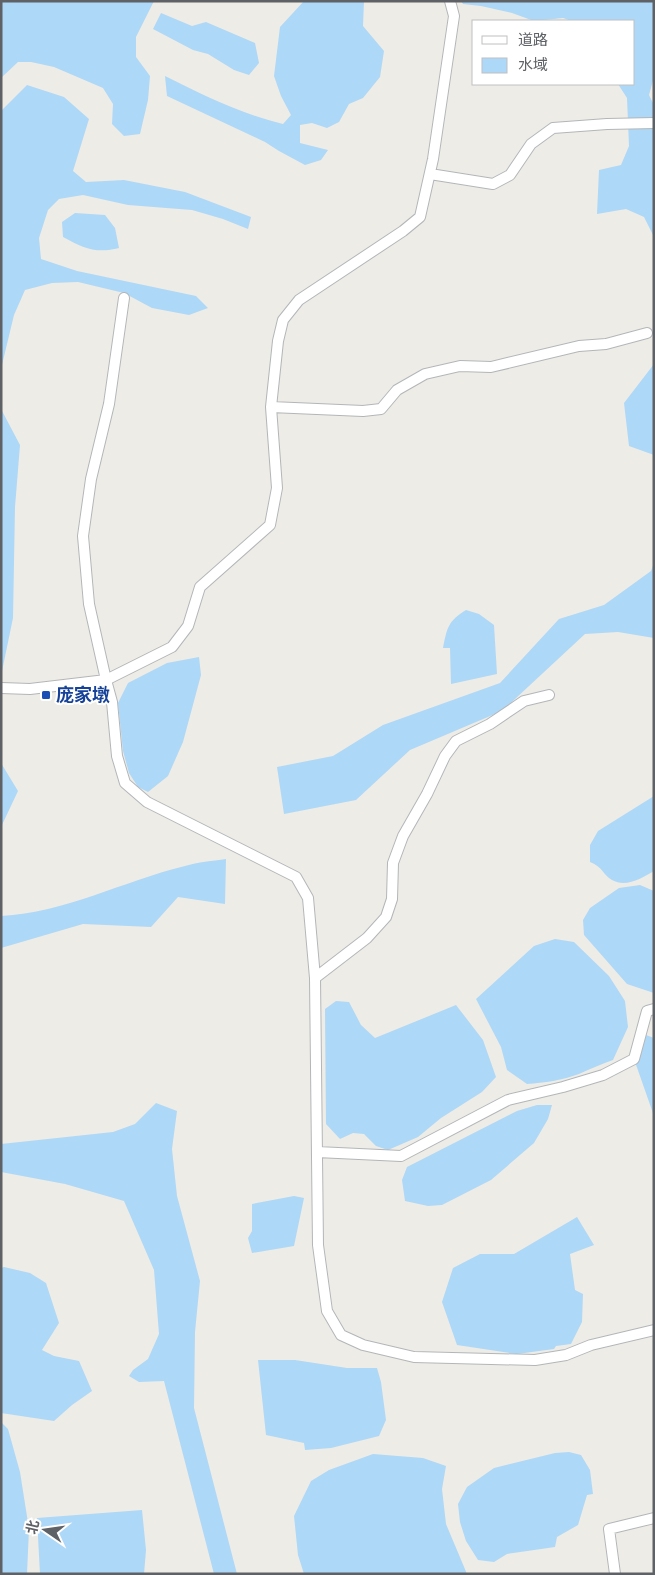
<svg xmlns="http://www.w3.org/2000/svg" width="655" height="1575" viewBox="0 0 655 1575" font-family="'Alegreya Sans','Noto Sans SC',sans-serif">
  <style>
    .water { fill: #aed8f7 }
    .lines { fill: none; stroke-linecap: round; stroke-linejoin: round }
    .street-casing { stroke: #b3b6b9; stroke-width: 12 }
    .street { stroke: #fff; stroke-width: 10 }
    .transit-dot { fill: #1a4fb4; stroke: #fff; stroke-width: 2 }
    .labels { text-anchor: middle; stroke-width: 4; stroke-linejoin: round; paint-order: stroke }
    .transit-label { font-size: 18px; font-weight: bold; fill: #164399; stroke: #fff; text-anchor: start }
  </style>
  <rect width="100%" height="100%" fill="#eeece6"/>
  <path class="water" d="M1 1H154L136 37V57L150 76 148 100 140 134 124 136 112 124 113 104 103 88 54 67 31 62H18L1 78Z
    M304 1H364L363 26 384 51 380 77 363 98 349 104 339 122 327 128 312 123 300 125V143L328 150 321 160 305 165 279 151 265 142 167 96 165 76C203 95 241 114 283 124L291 115 281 96 274 76 280 27Z
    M461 1H654V77L649 95 654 105V242L653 235 644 217 626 209 597 214 599 170 621 165 629 146 627 98 618 84H634V21H572L563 18 534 21 512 13 481 6 463 4Z
    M161 13 192 26 206 22 255 43 259 63 249 75 234 70 208 54 193 50 153 29Z
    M27 85 64 97 89 119 73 171 86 182 124 180 185 192 251 217 248 229 223 219 192 210 128 205 83 195 59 199 48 210 39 238 41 259 77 271 196 296 208 308 189 315 152 308 124 293 78 282 52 283 25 290 14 315 1 369V111Z
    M75 213 105 215 115 228 119 248C96 254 83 248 63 237L62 222Z
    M654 364V455L629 446 624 403Z
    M1 409 20 445 15 507 13 618 1 676Z
    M654 563V638L618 632 585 634 502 711 410 750 356 800 284 814 277 767 333 756 383 725 500 683 559 619 604 605 651 571Z
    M466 610 479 614 494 625 497 674 451 684 450 648H443C447 628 448 621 466 610Z
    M199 657 201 675 183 742 168 776 148 792 138 787 129 773 123 751 118 703 128 683 167 663Z
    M1 763 18 791 1 827Z
    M654 796V871C642 878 626 888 612 880 603 875 603 867 590 862V845L598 831Z
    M226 859 225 904 178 897 151 927 83 924 1 948V916C65 913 123 881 185 866 198 862 212 861 226 859Z
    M640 885 654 891V993L627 984 584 935 583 920 590 908 619 888Z
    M555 939 574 942 609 976 625 1001 628 1027 613 1060C601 1064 590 1069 579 1074 563 1080 544 1083 527 1084L507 1070 501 1047 476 999 534 946Z
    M336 1001 349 1002 361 1025 375 1038 456 1005 483 1040 496 1077 482 1092 441 1118 418 1137 388 1150 376 1146 364 1134 353 1133 340 1139 326 1124 325 1009Z
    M646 1035 654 1038V1116L634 1059Z
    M156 1103 177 1111 172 1149 177 1196 200 1281 195 1332 194 1408 237 1574H214L164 1381 139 1382 129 1376 133 1370 148 1359 159 1334 154 1270 124 1201 65 1184 1 1172V1144L113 1132 135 1124Z
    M537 1105H552L548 1119 534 1143 491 1180 442 1205 428 1206 405 1201 402 1180 407 1167 517 1111Z
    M294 1196 304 1198 294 1246 252 1253 248 1238 252 1231V1204Z
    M577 1217 594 1245 570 1254 575 1290 583 1294 582 1322 571 1344 556 1346 554 1349 517 1354 457 1345 442 1302 453 1268 480 1254H514Z
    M4 1267 30 1273 46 1283 59 1323 42 1350 54 1356 79 1361 92 1391 72 1405 54 1421 1 1413V1268Z
    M258 1360H295L347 1368H377L381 1382 386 1420 379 1436 331 1448 305 1450 304 1443 266 1435Z
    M1 1422 8 1429 20 1472 29 1529 27 1574H1Z
    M569 1452 581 1455 590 1470 593 1494 587 1495 578 1525 557 1537 555 1547 507 1554 494 1562 478 1560 466 1541 460 1522 458 1504 467 1487 494 1468 555 1453Z
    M373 1454 423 1458 446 1466 442 1489 446 1524 467 1574H304L298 1555 294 1516 311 1481 329 1470Z
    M142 1510 146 1550 144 1574H40L37 1518Z"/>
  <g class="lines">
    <g class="street-casing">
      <path id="street" d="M430 174 493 184 510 175 531 144 553 128 607 124 654 123
        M124 298 109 404 91 479 83 536 89 604 106 680 172 647 188 626 200 587 270 525 277 488 271 407 278 341 283 320 299 300 403 231 420 217 433 159 454 16 450 1
        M271 407 363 411 381 409 397 390 425 374 460 366 491 367 579 346 606 344 647 333
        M1 688 30 689 106 680 112 702 117 756 125 783 147 802 296 877 308 898 315 978 318 1245 327 1311 341 1335 363 1345 414 1357 535 1360 566 1355 591 1345 654 1330
        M315 978 367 938 386 917 392 899 393 863 403 836 427 794 445 756 456 741 490 724 524 701 549 695
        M317 1152 401 1156 508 1100 563 1087 603 1075 634 1059 647 1011 654 1009
        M615 1574 609 1529 654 1518"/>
    </g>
    <use href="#street" class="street"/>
  </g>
  <rect class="transit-dot" x="41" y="690" width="10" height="10" rx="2.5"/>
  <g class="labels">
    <g class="transit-label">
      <text x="56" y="701">庞家墩</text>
    </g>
  </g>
  <rect width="655" height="1575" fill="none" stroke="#5e6165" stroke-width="5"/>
  <rect x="472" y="20" width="162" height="65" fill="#ffffff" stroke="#bfc0c1"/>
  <rect x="482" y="36" width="25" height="8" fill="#ffffff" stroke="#bfc0c1"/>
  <text x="518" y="45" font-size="15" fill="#5e6165">道路</text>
  <rect x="482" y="58" width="25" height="15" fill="#aed8f7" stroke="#bfc0c1"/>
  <text x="518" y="70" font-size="15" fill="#5e6165">水域</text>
  <g transform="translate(45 1530) rotate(283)" stroke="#ffffff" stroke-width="4" paint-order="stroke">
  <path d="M0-4L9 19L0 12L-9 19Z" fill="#5e6165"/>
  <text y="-8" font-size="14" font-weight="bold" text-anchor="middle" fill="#5e6165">北</text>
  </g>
</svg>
